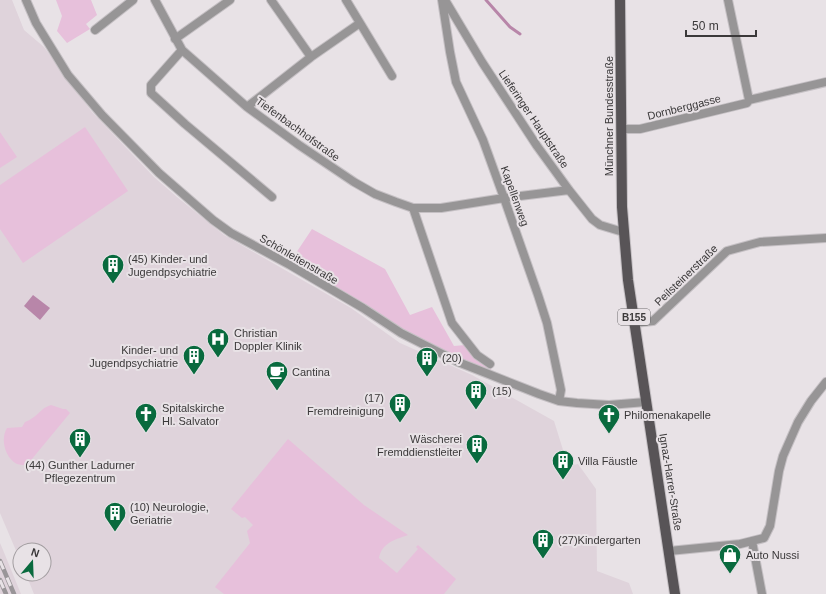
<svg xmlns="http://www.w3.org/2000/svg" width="826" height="594" viewBox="0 0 826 594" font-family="Arial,sans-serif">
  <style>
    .built { fill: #dfd3db }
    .green { fill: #e7c0db }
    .water { fill: #b886a9 }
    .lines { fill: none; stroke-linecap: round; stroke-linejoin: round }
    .stream { stroke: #b886a9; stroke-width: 3 }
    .minor-casing { stroke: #c5c0c4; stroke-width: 10 }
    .primary-casing { stroke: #c5c0c4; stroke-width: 12 }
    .minor { stroke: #979596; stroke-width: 8 }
    .primary { stroke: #585457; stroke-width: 10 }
    .rail-casing { stroke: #999598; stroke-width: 4.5 }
    .rail { stroke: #e8e2e6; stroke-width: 3; stroke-dasharray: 9; stroke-linecap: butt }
    .labels { text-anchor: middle; stroke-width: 4; stroke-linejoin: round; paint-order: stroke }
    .shield { fill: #e8e2e6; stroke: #6f6c6e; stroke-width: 1 }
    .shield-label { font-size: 10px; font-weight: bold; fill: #3b393a }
    .street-label { font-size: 11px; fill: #3b393a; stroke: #e8e2e6 }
    .poi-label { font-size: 11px; fill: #3b393a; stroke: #e8e2e6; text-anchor: start }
  </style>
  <rect width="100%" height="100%" fill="#e8e2e6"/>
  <path class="built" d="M0 0H12L24 30 44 47 92 112 154 177 177 197 224 235 351 308 400 343 472 375 554 421 568 466 578 464 596 489 597 571 629 583 633 594H34L26 574H44V550H20V560L0 513Z
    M0 543 3 550 21 594H0Z"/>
  <path class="green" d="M56 0H91L97 15 86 24 90 29 67 43 57 31 62 16Z
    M85 127 128 191 23 263 0 229V185Z
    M0 132 17 157 0 168Z
    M312 229 385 269 410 315 432 307 454 346 465 345 490 367 493 373 446 353 402 329 290 262Z
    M51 405 63 409H66L70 413 27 465C24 465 20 465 17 464 5 458 0 439 7 428L22 427 25 422C37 418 40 408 51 405Z
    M288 439 364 505 408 535C394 540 382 543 379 558L397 573 418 549 416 547 418 545 456 579 444 594H224L215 587 250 543 247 531 253 525 245 517 242 518 231 509Z"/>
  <path class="water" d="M33 295 50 308 40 320 24 306Z"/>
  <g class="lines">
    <path class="stream" d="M486 0 510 27 520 34"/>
    <g class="minor-casing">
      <path id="minor" d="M26 0 36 23 68 75 102 115 159 173 213 220 231 233 290 265 363 308 401 333 458 362 539 394 559 401 577 403 609 405 646 402
        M155 0 182 50 247 107 299 145 354 182 375 194 396 202 413 208H441L504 198 569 190
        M271 0 311 57
        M442 0 450 52 456 82 483 140 504 198 538 295 547 323 561 390 559 401
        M445 0 482 62 537 146 569 190 592 219 600 225 623 232
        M728 0 749 100
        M360 23 392 76
        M95 30 133 0
        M175 39 230 0
        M182 50 151 85V93L185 124 272 197
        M247 107 311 57 360 23 346 0
        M621 129H640L747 103 749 100 826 82
        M413 208 452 323 477 355 490 364
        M634 323 653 321 727 251 760 242 826 238
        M752 541 762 594
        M669 551 740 544 764 538 770 526 779 471 783 456 798 422 811 401 826 382"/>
    </g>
    <g class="primary-casing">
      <path id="primary" d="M620 0 622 207 628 280 675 594"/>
    </g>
    <use href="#minor" class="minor"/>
    <use href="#primary" class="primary"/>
    <g class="rail-casing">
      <path id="rail" d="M0 561 14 594
        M0 580 6 594"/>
    </g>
    <use href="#rail" class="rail"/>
  </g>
  <defs>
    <g id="building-pin" transform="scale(1.15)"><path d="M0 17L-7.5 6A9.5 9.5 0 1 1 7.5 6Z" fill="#096a3e" stroke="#e8e2e6"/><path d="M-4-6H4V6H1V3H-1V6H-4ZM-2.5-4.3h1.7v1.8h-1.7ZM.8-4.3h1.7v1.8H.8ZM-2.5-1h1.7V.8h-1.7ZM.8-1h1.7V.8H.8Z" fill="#fff"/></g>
    <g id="hospital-pin" transform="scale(1.15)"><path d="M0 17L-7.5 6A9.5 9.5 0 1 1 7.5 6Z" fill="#096a3e" stroke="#e8e2e6"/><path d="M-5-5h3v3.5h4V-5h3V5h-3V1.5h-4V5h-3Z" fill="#fff"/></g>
    <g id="cafe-pin" transform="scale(1.15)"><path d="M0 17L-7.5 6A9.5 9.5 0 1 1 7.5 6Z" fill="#096a3e" stroke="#e8e2e6"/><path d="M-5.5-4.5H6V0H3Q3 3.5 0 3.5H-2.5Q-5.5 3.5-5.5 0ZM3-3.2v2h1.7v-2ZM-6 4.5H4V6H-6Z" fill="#fff"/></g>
    <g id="church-pin" transform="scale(1.15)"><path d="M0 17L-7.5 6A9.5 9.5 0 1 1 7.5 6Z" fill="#096a3e" stroke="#e8e2e6"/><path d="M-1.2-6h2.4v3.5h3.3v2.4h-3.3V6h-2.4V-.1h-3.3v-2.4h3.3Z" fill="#fff"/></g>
    <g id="shop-pin" transform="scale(1.15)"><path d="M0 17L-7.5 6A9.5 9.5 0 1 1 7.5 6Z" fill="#096a3e" stroke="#e8e2e6"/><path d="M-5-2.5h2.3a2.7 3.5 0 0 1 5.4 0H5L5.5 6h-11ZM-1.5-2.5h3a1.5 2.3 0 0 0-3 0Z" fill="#fff"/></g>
  </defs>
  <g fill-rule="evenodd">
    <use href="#building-pin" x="113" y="265"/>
    <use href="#hospital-pin" x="218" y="339"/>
    <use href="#building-pin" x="194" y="356"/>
    <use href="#building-pin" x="427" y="358"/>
    <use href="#cafe-pin" x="277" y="372"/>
    <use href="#building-pin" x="476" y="391"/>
    <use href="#building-pin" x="400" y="404"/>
    <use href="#church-pin" x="146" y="414"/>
    <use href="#church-pin" x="609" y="415"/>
    <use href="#building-pin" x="80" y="439"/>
    <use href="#building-pin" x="477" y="445"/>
    <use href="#building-pin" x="563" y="461"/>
    <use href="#building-pin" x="115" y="513"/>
    <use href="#building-pin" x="543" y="540"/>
    <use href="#shop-pin" x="730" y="555"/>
  </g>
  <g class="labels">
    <rect class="shield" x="618" y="309" width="32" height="16" rx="3"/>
    <g class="shield-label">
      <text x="634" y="321">B155</text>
    </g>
    <g class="street-label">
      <text transform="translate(684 107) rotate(-14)" y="4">Dornberggasse</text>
      <text transform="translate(609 116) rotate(-90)" y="4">Münchner Bundesstraße</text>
      <text transform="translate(534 119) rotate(56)" y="4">Lieferinger Hauptstraße</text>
      <text transform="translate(298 129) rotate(36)" y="4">Tiefenbachhofstraße</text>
      <text transform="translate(515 196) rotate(70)" y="4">Kapellenweg</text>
      <text transform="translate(299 259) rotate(30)" y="4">Schönleitenstraße</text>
      <text transform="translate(686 275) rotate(-44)" y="4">Peilsteinerstraße</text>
      <text transform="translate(671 482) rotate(81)" y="4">Ignaz-Harrer-Straße</text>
    </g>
    <g class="poi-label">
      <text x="128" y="263">(45) Kinder- und<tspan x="128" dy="13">Jugendpsychiatrie</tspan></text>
      <text x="234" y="337">Christian<tspan x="234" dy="13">Doppler Klinik</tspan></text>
      <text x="178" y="354" text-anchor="end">Kinder- und<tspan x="178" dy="13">Jugendpsychiatrie</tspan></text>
      <text x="442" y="362">(20)</text>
      <text x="292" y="376">Cantina</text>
      <text x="492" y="395">(15)</text>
      <text x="384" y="402" text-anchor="end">(17)<tspan x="384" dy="13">Fremdreinigung</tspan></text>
      <text x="162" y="412">Spitalskirche<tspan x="162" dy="13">Hl. Salvator</tspan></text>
      <text x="624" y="419">Philomenakapelle</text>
      <text x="462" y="443" text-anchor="end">Wäscherei<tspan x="462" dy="13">Fremddienstleiter</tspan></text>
      <text x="578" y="465">Villa Fäustle</text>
      <text x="80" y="469" text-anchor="middle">(44) Gunther Ladurner<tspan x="80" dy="13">Pflegezentrum</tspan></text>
      <text x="130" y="511">(10) Neurologie,<tspan x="130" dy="13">Geriatrie</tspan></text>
      <text x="558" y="544">(27)Kindergarten</text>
      <text x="746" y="559">Auto Nussi</text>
    </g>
  </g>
  <g transform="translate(32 562) rotate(19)"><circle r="19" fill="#e8e2e6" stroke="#a39ea1"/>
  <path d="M0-3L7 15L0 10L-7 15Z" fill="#096a3e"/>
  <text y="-6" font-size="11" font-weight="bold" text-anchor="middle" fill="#3b393a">N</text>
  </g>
  <path d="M686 30v6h70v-6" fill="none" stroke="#3b393a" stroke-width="2"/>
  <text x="692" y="30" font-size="12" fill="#3b393a" stroke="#e8e2e6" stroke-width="3" paint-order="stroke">50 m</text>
</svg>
